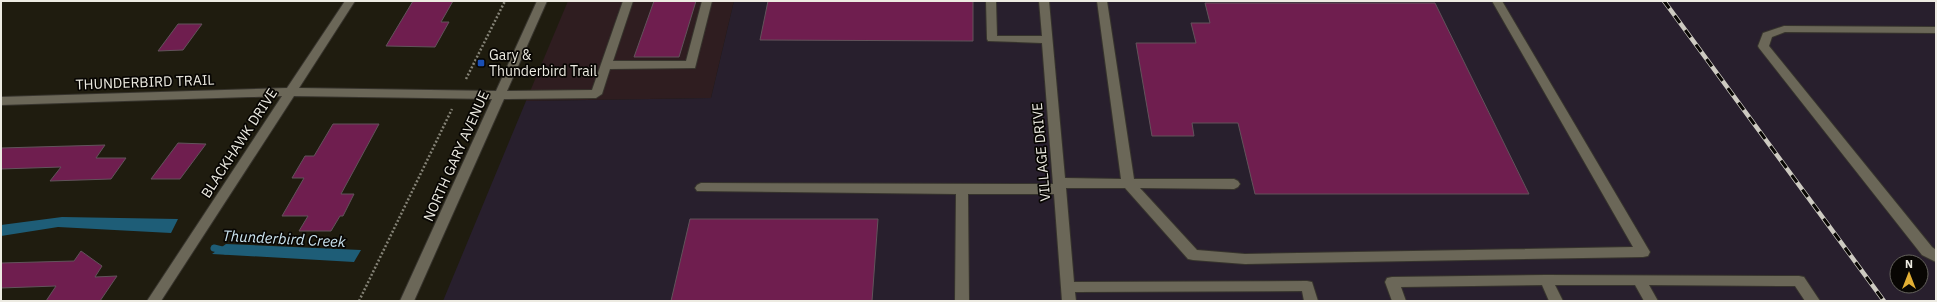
<svg xmlns="http://www.w3.org/2000/svg" width="1937" height="302" viewBox="0 0 1937 302" font-family="'IBM Plex Sans',sans-serif">
  <style>
    .commercial { fill: #2f1d20 }
    .industrial { fill: #281f2d; fill-rule: evenodd }
    .water { fill: #1e5d77 }
    .lines { fill: none; stroke-linecap: round; stroke-linejoin: round }
    .stream { stroke: #1e5d77; stroke-width: 7 }
    .building { fill: #6f1e4f; stroke: #62535b }
    .minor-casing { stroke: #37342d; stroke-width: 2 }
    .path { stroke: #848276; stroke-width: 2.5; stroke-dasharray: 2 2; stroke-linecap: butt }
    .minor { fill: #6b6758; fill-rule: evenodd }
    .rail-casing { stroke: #cdcac1; stroke-width: 4.5 }
    .rail { stroke: #080603; stroke-width: 3; stroke-dasharray: 9; stroke-linecap: butt }
    .transit-dot { fill: #1a4fb4; stroke: #080603; stroke-width: 1.5 }
    .labels { text-anchor: middle; stroke-width: 3.5; stroke-linejoin: round; paint-order: stroke }
    .poi-label { font-size: 14px; fill: #edebe2; stroke: #080603; text-anchor: start }
    .street-label { font-size: 14px; fill: #edebe2; stroke: #080603 }
    .water-label { font-size: 15px; font-style: italic; fill: #cbe4f0; stroke: #080603 }
  </style>
  <rect width="100%" height="100%" fill="#1f1c0f"/>
  <path class="commercial" d="M568 1H734L711 98 526 101Z"/>
  <path class="industrial" d="M734 1H1936V301H443L526 101 711 98ZM1897 262H1921V286H1897Z"/>
  <path class="water" d="M62 217 178 219 171 233 58 227 1 236V225Z
    M226 244 361 250 354 262 212 254Z"/>
  <g class="lines">
    <path class="stream" d="M214 248 226 251"/>
  </g>
  <path class="building" d="M413 1H453L441 22H449L435 47 386 46Z
    M654 1H696L679 57H634Z
    M768 1H973V41L760 40Z
    M1205 3H1435L1529 194H1255L1238 123H1192L1194 136H1152L1136 43H1196L1191 23H1210Z
    M178 24H202L183 50 158 51Z
    M333 124H379L341 194H354L343 216H340L331 231H299L308 216H282L304 178H292L305 156H314Z
    M178 143 206 144 180 179H151Z
    M105 145 96 158H126L111 179 50 181 61 167 1 169V148Z
    M690 219H878L872 301H671Z
    M81 251 102 266 95 277 117 276 100 301H46L56 286 1 288V263L74 261Z"/>
  <g class="lines">
    <g class="minor-casing">
      <path id="minor" d="M345 1H355L299 88 496 91 537 1H547L507 91 592 90 623 1H633L613 61H686L702 1H712L695 68 610 69 602 94 596 98 504 99 414 301H400L492 99 294 96 161 301H147L282 96 1 105V97L287 88Z
        M986 1H996L997 36H1042L1039 1H1049L1065 178 1121 179 1097 1H1107L1134 179H1234L1238 181 1240 184 1238 187 1234 189 1140 188 1197 250 1245 254 1633 247 1492 1H1502L1650 252 1648 256 1643 257 1245 264 1193 260 1188 259 1125 188H1066L1074 282 1307 281 1312 282 1318 301H1304L1302 291 1075 292 1076 301H1062L1054 194H968L969 301H955L956 194 697 191 695 188 697 185 701 183 1053 184 1042 43 988 41 987 39Z
        M1784 26 1936 27V33L1785 32 1772 37 1769 46 1932 247 1936 250V262L1922 255 1759 48 1758 46 1763 33Z
        M1546 275 1799 276 1804 277 1820 301H1805L1795 286 1649 285 1658 301H1644L1635 285H1555L1563 301H1549L1542 285 1401 287 1406 301H1392L1385 282 1387 278 1392 277Z"/>
    </g>
    <path class="path" d="M466 79 505 1
      M359 301 452 109"/>
    <use href="#minor" class="minor"/>
    <g class="rail-casing">
      <path id="rail" d="M1664 1 1884 301"/>
    </g>
    <use href="#rail" class="rail"/>
  </g>
  <rect class="transit-dot" x="477" y="59" width="8" height="8" rx="2"/>
  <g class="labels">
    <g class="poi-label">
      <text x="489" y="60">Gary &amp;<tspan x="489" dy="16">Thunderbird Trail</tspan></text>
    </g>
    <g class="street-label">
      <text transform="translate(145 82) rotate(-2)" y="5">THUNDERBIRD TRAIL</text>
      <text transform="translate(239 143) rotate(-57)" y="5">BLACKHAWK DRIVE</text>
      <text transform="translate(1041 152) rotate(-95)" y="5">VILLAGE DRIVE</text>
      <text transform="translate(456 156) rotate(-66)" y="5">NORTH GARY AVENUE</text>
    </g>
    <g class="water-label">
      <text transform="translate(284 239) rotate(3)" y="5">Thunderbird Creek</text>
    </g>
  </g>
  <rect width="1937" height="302" fill="none" stroke="#edebe2" stroke-width="4"/>
  <g transform="translate(1909 274)"><circle r="19" fill="#080603" stroke="#64625c"/>
  <path d="M0-3L7 15L0 10L-7 15Z" fill="#e2af34"/>
  <text y="-6" font-size="11" font-weight="bold" text-anchor="middle" fill="#edebe2">N</text>
  </g>
</svg>
